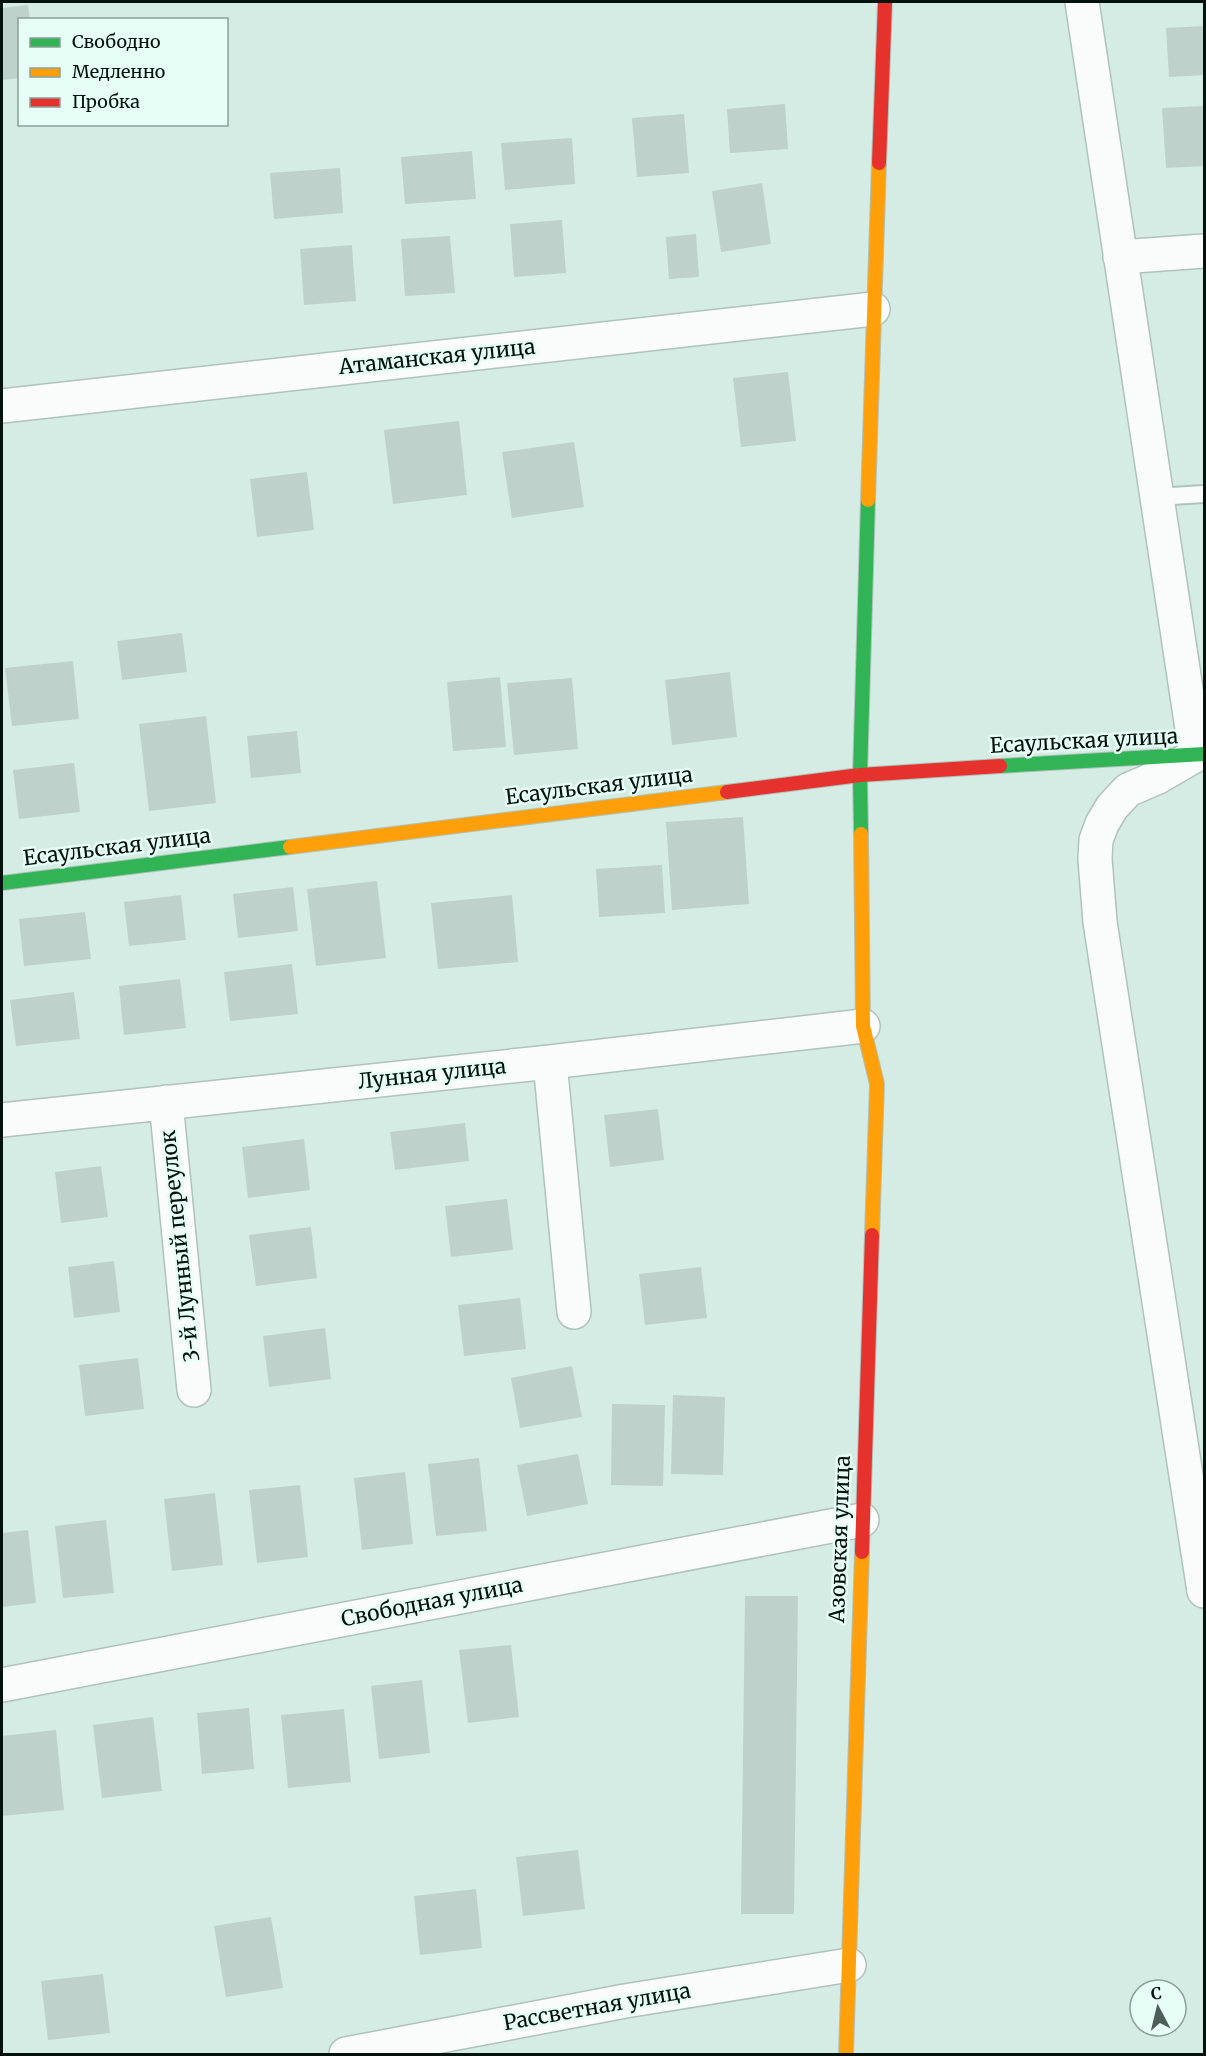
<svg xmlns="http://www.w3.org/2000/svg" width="1206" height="2056" viewBox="0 0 1206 2056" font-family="Merriweather,serif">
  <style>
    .building { fill: #bfd1cb }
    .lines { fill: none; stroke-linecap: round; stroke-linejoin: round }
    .lane-casing { stroke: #b0c2bc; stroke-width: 20 }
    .street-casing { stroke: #b0c2bc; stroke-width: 36 }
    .fast-casing { stroke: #b0c2bc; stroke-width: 16 }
    .slow-casing { stroke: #b0c2bc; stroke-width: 16 }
    .jam-casing { stroke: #b0c2bc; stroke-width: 16 }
    .lane { stroke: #f9fcfb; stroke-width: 16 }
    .street { stroke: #f9fcfb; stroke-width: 33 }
    .fast { stroke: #30b455; stroke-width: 14 }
    .slow { stroke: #ff9f0a; stroke-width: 14 }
    .jam { stroke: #e5322d; stroke-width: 14 }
    .labels { text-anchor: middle; stroke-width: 5; stroke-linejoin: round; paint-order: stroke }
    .street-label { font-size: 21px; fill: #04120d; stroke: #e6fef5 }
  </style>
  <rect width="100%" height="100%" fill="#d5ece4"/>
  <path class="building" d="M28 5 30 20H20V78L2 80V8Z
    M1204 26V75L1169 77 1166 28Z
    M785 104 788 149 730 153 727 109Z
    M1204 106V166L1166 168 1162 108Z
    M684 114 689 173 637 177 632 118Z
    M572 138 575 184 505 190 501 143Z
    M472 151 476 199 405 204 401 157Z
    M340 168 343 213 274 219 270 173Z
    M762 183 771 244 721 252 712 191Z
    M562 220 566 273 514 277 510 224Z
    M696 234 699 277 669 279 666 237Z
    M450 236 455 293 405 296 401 239Z
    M352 245 356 301 304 305 300 249Z
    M788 372 796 441 741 447 733 378Z
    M459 421 467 495 393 504 384 430Z
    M574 442 584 507 512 518 502 452Z
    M307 472 314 530 257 537 250 479Z
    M182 633 187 672 122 680 117 641Z
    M73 661 79 719 12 726 5 668Z
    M730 672 737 737 672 745 665 680Z
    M500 677 506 747 453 751 447 682Z
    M572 678 578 749 514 755 507 683Z
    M206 716 216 803 149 811 139 724Z
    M297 731 301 773 251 778 247 736Z
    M74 763 80 812 19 819 13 770Z
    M743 817 749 904 672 910 666 822Z
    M662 865 665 913 599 917 596 869Z
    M377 881 386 958 316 966 307 889Z
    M293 887 298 931 238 938 233 894Z
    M181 895 186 940 129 946 124 902Z
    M512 895 518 962 438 969 431 903Z
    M85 912 91 959 24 966 19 919Z
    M292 964 298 1014 230 1021 224 972Z
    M180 979 186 1028 124 1035 119 986Z
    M74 992 80 1039 16 1046 10 1000Z
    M658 1109 664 1160 610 1167 604 1115Z
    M465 1123 469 1161 395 1170 390 1132Z
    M304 1139 310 1190 248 1198 242 1147Z
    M101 1166 108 1217 61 1223 55 1172Z
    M507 1199 513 1250 451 1257 445 1206Z
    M311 1227 317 1278 256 1286 249 1235Z
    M114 1261 120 1312 74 1318 68 1267Z
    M701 1267 707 1318 645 1325 639 1274Z
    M520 1298 526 1349 464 1356 458 1305Z
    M325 1328 331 1379 269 1387 263 1336Z
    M138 1358 144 1409 85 1416 79 1365Z
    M572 1366 582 1417 520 1428 511 1378Z
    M673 1395 725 1397 723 1475 671 1474Z
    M612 1404 665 1405 663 1486 611 1485Z
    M578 1454 588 1504 527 1516 517 1465Z
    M479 1458 487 1531 436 1536 428 1464Z
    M405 1472 413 1544 362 1550 354 1478Z
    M300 1485 308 1557 257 1563 249 1490Z
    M215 1493 223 1565 172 1571 164 1499Z
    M106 1520 114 1593 63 1598 55 1526Z
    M28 1530 36 1603 2 1607V1533Z
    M745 1596H798L794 1914H741Z
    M511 1645 519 1717 468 1723 459 1650Z
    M422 1680 430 1753 379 1759 371 1686Z
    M249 1708 254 1769 202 1774 197 1713Z
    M344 1709 351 1782 288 1788 281 1715Z
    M153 1717 162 1791 102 1798 93 1725Z
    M56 1730 64 1810 2 1816V1736Z
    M578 1850 585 1909 523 1916 516 1857Z
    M476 1889 482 1948 420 1955 414 1896Z
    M271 1917 283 1988 226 1997 214 1926Z
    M103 1974 110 2033 48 2040 41 1981Z"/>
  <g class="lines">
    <g class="lane-casing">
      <path id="lane" d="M1156 497 1204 494"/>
    </g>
    <g class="street-casing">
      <path id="street" d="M1082 2 1196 755 1158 777 1128 790 1112 807 1102 824 1096 840 1095 859 1100 922 1204 1591
        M1120 257 1204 251
        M2 406 873 309
        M550 1062 574 1312
        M166 1102 194 1390
        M2 1120 550 1062 863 1026
        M2 1685 862 1520
        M346 2054 625 2001 849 1965"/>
    </g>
    <g class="fast-casing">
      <path id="fast" d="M1000 766 1204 754
        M861 834 860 775 868 500
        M2 883 290 847"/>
    </g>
    <g class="slow-casing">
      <path id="slow" d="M868 500 879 163
        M861 834 863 1026 877 1084 872 1235
        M290 847 727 792
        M846 2054 862 1552"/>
    </g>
    <g class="jam-casing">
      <path id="jam" d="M879 163 885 2
        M727 792 860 775 1000 766
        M862 1552 872 1235"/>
    </g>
    <use href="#lane" class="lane"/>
    <use href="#street" class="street"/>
    <use href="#fast" class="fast"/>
    <use href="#slow" class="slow"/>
    <use href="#jam" class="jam"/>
  </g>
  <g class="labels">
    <g class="street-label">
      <text transform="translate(437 357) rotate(-6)" y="7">Атаманская улица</text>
      <text transform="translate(1084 741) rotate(-3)" y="7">Есаульская улица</text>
      <text transform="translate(599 786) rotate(-7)" y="7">Есаульская улица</text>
      <text transform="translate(117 847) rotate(-7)" y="7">Есаульская улица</text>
      <text transform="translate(432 1074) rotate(-6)" y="7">Лунная улица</text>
      <text transform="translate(180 1246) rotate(-96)" y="7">3-й Лунный переулок</text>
      <text transform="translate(840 1539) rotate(-88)" y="7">Азовская улица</text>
      <text transform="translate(432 1602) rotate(-11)" y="7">Свободная улица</text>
      <text transform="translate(597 2007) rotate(-10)" y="7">Рассветная улица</text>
    </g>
  </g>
  <rect width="1206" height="2056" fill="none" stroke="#04120d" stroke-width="6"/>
  <rect x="18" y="18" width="210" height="108" fill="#e6fef5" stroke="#8ca098" stroke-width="1.5"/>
  <rect x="30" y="38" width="30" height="9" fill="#30b455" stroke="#8ca098" stroke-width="1.5"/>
  <text x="72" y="48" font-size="18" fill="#04120d">Свободно</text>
  <rect x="30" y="68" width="30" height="9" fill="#ff9f0a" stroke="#8ca098" stroke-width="1.5"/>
  <text x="72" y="78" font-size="18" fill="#04120d">Медленно</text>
  <rect x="30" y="98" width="30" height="9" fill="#e5322d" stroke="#8ca098" stroke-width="1.5"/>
  <text x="72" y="108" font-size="18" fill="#04120d">Пробка</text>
  <g transform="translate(1158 2008) rotate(353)"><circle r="28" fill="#e6fef5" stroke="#8ca098" stroke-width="1.5"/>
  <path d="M0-4.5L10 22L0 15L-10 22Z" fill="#4d5e58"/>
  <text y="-9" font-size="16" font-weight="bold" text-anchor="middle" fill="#04120d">С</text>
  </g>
</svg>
